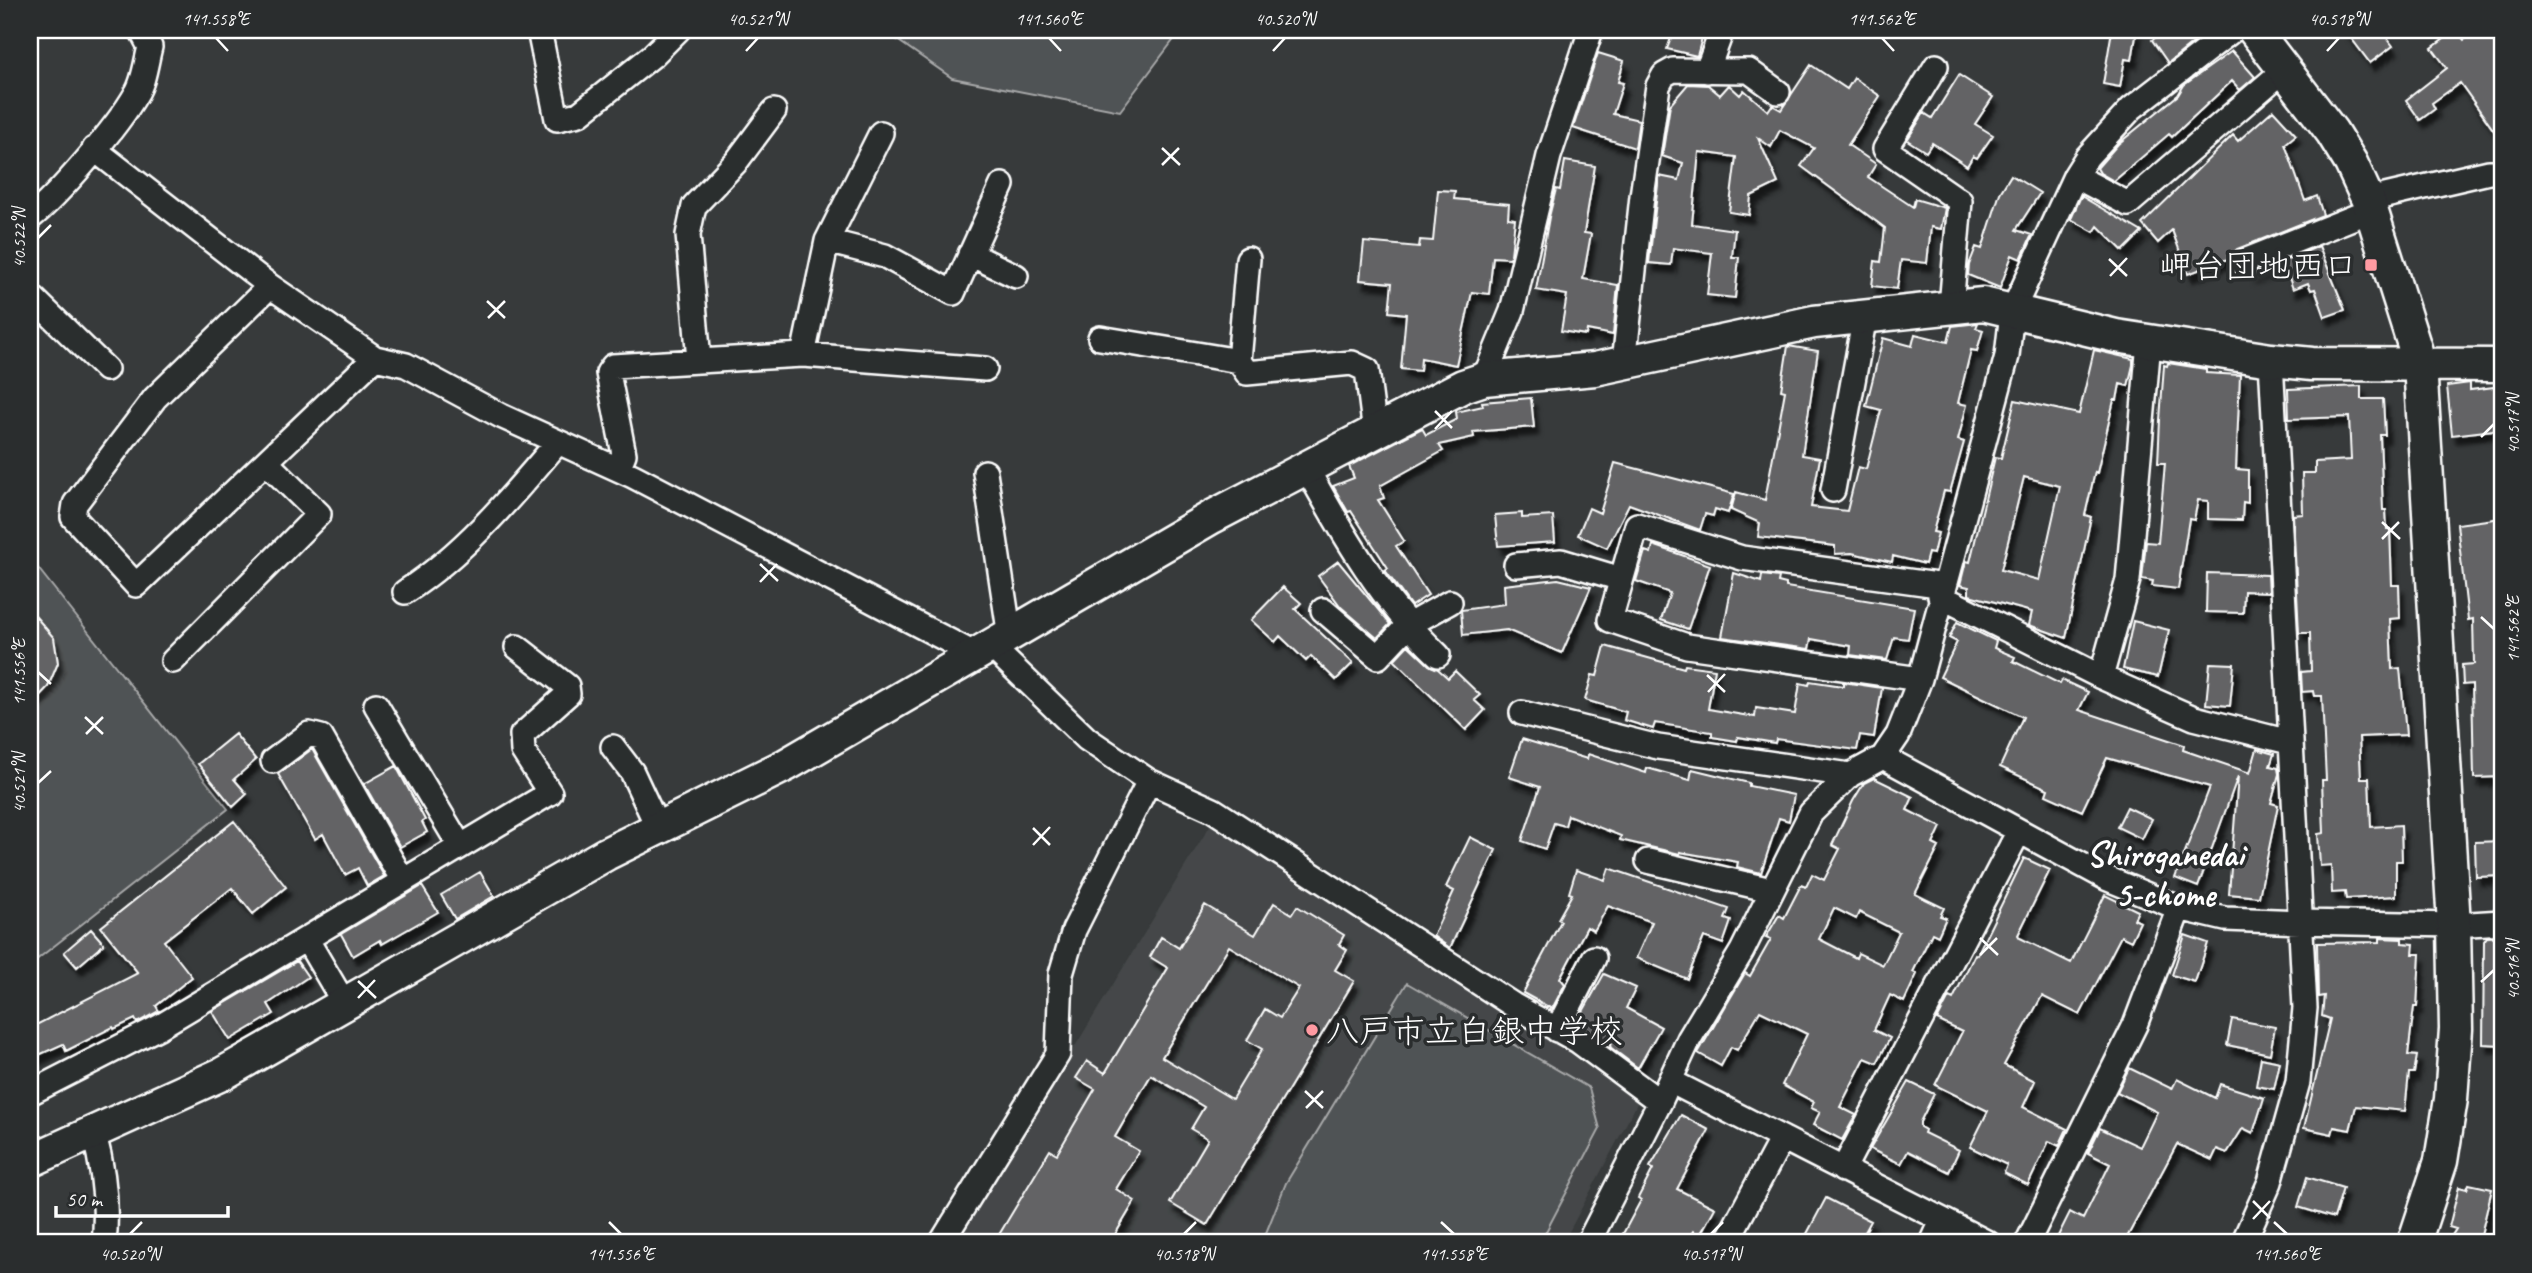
<svg xmlns="http://www.w3.org/2000/svg" width="2532" height="1273" viewBox="0 0 2532 1273" font-family="Caveat,'Klee One',sans-serif">
  <style>
    .built { fill: #444748 }
    .green { fill: #505354; stroke: #a8a9aa; stroke-width: 2 }
    .building { fill: #636465; stroke: #fff; stroke-width: 2; fill-rule: evenodd; filter: url(#shadow) }
    .lines { fill: none; stroke-linecap: round; stroke-linejoin: round }
    .street-casing { stroke: #fff; stroke-width: 28 }
    .secondary-casing { stroke: #fff; stroke-width: 37 }
    .street { stroke: #2a2d2e; stroke-width: 23 }
    .secondary { stroke: #2a2d2e; stroke-width: 32 }
    .ticks { fill: none; stroke: #fff; stroke-width: 2.5 }
    .poi-dot { fill: #ff9aa2; stroke: #2a2d2e; stroke-width: 2.5 }
    .labels { text-anchor: middle; stroke-width: 7; stroke-linejoin: round; paint-order: stroke }
    .poi-label { font-size: 33px; fill: #fff; stroke: #2a2d2e; text-anchor: end }
    .neighbourhood-label { font-size: 35px; font-weight: bold; fill: #fff; stroke: #2a2d2e }
    .neatline { fill: none; stroke: #fff; stroke-width: 2.5 }
    .ticks-label { font-size: 18px; text-anchor: middle; fill: #fff }
  </style>
  <defs>
    <filter id="shadow"><feDropShadow dx="4.5" dy="8" stdDeviation="2" flood-color="#0009"/></filter>
  </defs>
  <rect width="100%" height="100%" fill="#373a3b"/>
  <filter id="ink" filterUnits="userSpaceOnUse"><feTurbulence type="fractalNoise" baseFrequency=".0143" numOctaves="2"/><feDisplacementMap in="SourceGraphic" scale="14" xChannelSelector="R" yChannelSelector="G"/><feConvolveMatrix kernelMatrix="1 2 1 2 8 2 1 2 1" color-interpolation-filters="sRGB"/></filter>
  <g filter="url(#ink)">
    <path class="built" d="M1214 819 1571 1046 1639 1100 1563 1243H955Z"/>
    <path class="green" d="M883 30H1181L1120 111 952 78Z
      M30 558 228 809 30 965Z
      M1407 983 1589 1088 1600 1129 1540 1243H1262L1286 1183Z"/>
    <path class="building" d="M1674 30 1703 34 1697 56 1667 49Z
      M2112 30H2137L2132 60 2125 59 2120 87 2103 84Z
      M2167 30H2199L2203 35 2168 63 2152 40Z
      M2345 30H2381L2393 46 2370 63Z
      M2456 30 2464 40 2478 30H2496L2502 38V142L2460 83 2432 103 2435 109 2420 120 2406 100 2447 68 2432 48Z
      M2232 51 2255 77 2240 90 2232 81 2172 137 2169 134 2114 181 2100 173 2097 168 2118 144 2178 95 2184 85Z
      M1598 53 1624 61 1618 82 1623 83 1613 114 1639 120 1635 148 1573 128Z
      M1811 65 1847 89 1854 78 1880 96 1848 145 1876 164 1868 177 1913 207 1915 199 1945 208 1941 229 1931 227 1927 263 1901 260 1897 289 1872 286 1875 261 1881 262 1885 228 1801 166 1814 148 1780 130 1771 147 1758 138 1778 183 1751 196 1749 215 1729 212 1736 157 1699 152 1692 224 1735 230 1732 257H1739L1735 298 1707 295 1712 253 1673 248 1671 265 1649 263 1659 176 1679 180 1683 163 1662 156 1670 105 1688 84 1708 85 1720 95 1729 85 1740 95 1744 90 1768 111 1772 105 1781 110Z
      M1959 75 1993 97 1975 124 1993 135 1977 158 1973 156 1967 166 1932 143 1926 152 1907 140 1924 113 1932 118Z
      M2273 110 2296 135 2285 144 2305 201 2317 196 2323 215 2237 249 2228 259 2188 274 2172 230 2158 243 2142 224 2233 135 2238 141Z
      M1565 161 1595 166 1584 233 1591 234 1583 279 1618 285 1613 335 1587 330 1586 335 1561 331 1567 295 1536 290 1549 217 1556 189 1560 190Z
      M2011 175 2040 193 2016 230 2032 235 2030 239 2021 259 2012 255 2000 288 1968 275 1969 265 1976 247 1982 249 2000 193Z
      M1438 190 1455 191 1454 199 1509 204 1508 218 1515 219 1511 255 1510 258 1493 257 1489 294 1472 292 1456 365 1421 358 1420 371 1401 369 1406 314 1389 312 1392 283 1360 280 1364 242 1419 247 1420 240 1433 241Z
      M2081 196 2091 202 2142 232 2123 251 2098 226 2094 232 2071 219Z
      M2319 246 2345 310 2325 317 2315 289 2311 290 2308 283 2293 289 2284 264 2250 276Z
      M1978 323 1976 328 1983 330 1977 351 1971 350 1958 403 1967 405 1958 440 1964 442 1950 492 1944 491 1933 532 1938 533 1933 554 1928 553 1925 564 1893 556 1892 562 1852 553 1835 554V546L1758 537 1760 523 1731 510 1736 492 1765 500 1785 391 1781 390 1788 346 1818 351 1802 455 1820 458 1811 507 1847 511 1858 467 1866 469 1881 410 1866 406 1883 338 1912 346 1915 334 1948 342 1952 326Z
      M2094 350 2133 359V365L2128 386 2120 384 2117 400H2114L2097 473 2095 472 2085 515 2091 517 2066 638 2029 625 2032 612 1969 595V587L1960 585 1966 561 1970 562 1995 457 2001 458 2015 400 2079 414ZM2024 477 2060 486 2039 580 2001 570Z
      M2168 363 2206 369V373L2240 375 2236 469 2248 470V503L2243 502 2242 520 2208 519V501L2198 500 2194 520 2189 519 2178 589 2152 586 2153 581 2142 579 2146 542 2158 543 2165 463H2158L2160 420 2164 365 2167 366Z
      M2470 383V390L2502 386V429L2452 435 2447 386Z
      M2361 386V399H2383L2385 435H2380L2383 510H2386L2387 529H2390L2392 585H2399L2400 618 2390 619 2392 669 2400 668 2406 735 2359 737 2361 778H2369L2371 827 2401 825 2402 861H2396V896L2346 899 2345 892 2332 893 2331 865 2320 866 2318 834 2324 833 2322 780H2326L2322 696H2314L2313 691 2302 692 2301 672 2311 671 2310 633H2299L2293 515 2303 514 2302 473H2315V462L2351 460 2349 417 2289 419 2288 389Z
      M1531 398 1534 427 1473 432 1474 437 1439 445 1443 451 1380 486 1384 498 1378 500 1404 541 1396 546 1428 595 1411 606 1385 570 1388 568 1351 511 1348 512 1333 486 1354 478 1349 466 1422 428 1426 435 1457 419 1456 412 1483 406 1482 402Z
      M1615 463 1734 494 1728 513 1715 509 1713 516 1705 514 1700 530 1629 504 1607 548 1578 535 1589 508 1600 513Z
      M1522 513V518L1553 516 1555 542 1498 546 1495 515Z
      M2502 518 2501 777 2474 778 2472 684 2463 685 2462 665 2474 664 2473 619 2468 620 2457 524Z
      M1653 545 1710 565 1688 629 1661 620 1670 593 1636 581 1645 551 1651 553Z
      M1338 561 1390 624 1377 638 1341 607 1318 576Z
      M1734 573 1761 582 1762 575 1779 577 1778 582 1786 584V587L1914 608 1908 639 1894 637 1887 660 1850 655 1851 646 1811 639 1809 649 1722 637Z
      M2207 573 2268 575 2269 592 2244 591 2243 613 2206 612Z
      M1558 579 1591 587 1562 653 1507 630 1463 635 1461 610 1505 604 1504 585Z
      M1283 587 1301 603 1295 609 1353 663 1336 680 1311 656 1306 661 1280 636 1275 642 1251 620Z
      M30 610 54 638 58 663 48 687 30 706Z
      M2133 621 2169 630 2158 677 2123 669Z
      M1957 622 1996 641 1994 648 2015 657 2013 661 2060 684 2062 680 2088 692 2079 710 2184 745 2183 750 2250 773 2257 749 2274 754 2270 766 2278 768 2279 774 2271 803 2278 805 2259 897 2229 894 2238 776 2198 887 2175 878 2210 787 2107 758 2082 811 2046 795 2048 789 2000 767 2023 717 1940 677 1957 642 1949 638Z
      M1408 645 1429 665 1438 669 1448 678 1455 671 1480 695 1474 700 1485 710 1466 730 1394 660Z
      M1605 646 1684 668 1685 665 1715 669 1708 709 1755 717 1756 708 1795 714 1800 683 1809 685 1810 681 1843 686V682L1882 688 1874 737 1860 735 1857 750 1776 739 1775 743 1738 737 1737 741 1712 737V732L1655 723 1653 729 1624 720 1626 712 1585 700 1592 675 1597 676Z
      M2210 663 2234 664 2230 706 2206 704Z
      M235 734 256 760 234 779 247 794 233 807 198 764Z
      M1522 739 1587 759 1588 754 1646 773 1647 768 1690 780 1692 769 1749 783V786L1794 795 1789 821 1779 818 1761 873 1737 867 1738 862 1680 852V854L1620 840 1621 836 1568 815 1565 826 1554 823 1545 849 1522 841 1540 787 1509 777Z
      M312 749 384 876 367 886 358 868 345 875 323 834 315 839 278 774Z
      M396 766 425 820 422 822 427 832 400 847 364 784Z
      M1874 778 1913 797 1907 810 1941 827 1933 844 1939 847 1915 894 1944 908 1940 916 1946 918 1938 936 1932 933 1913 972 1917 974 1904 1002 1890 995 1874 1030 1890 1038 1877 1063 1865 1058 1840 1107 1856 1115 1842 1140 1813 1125 1820 1112 1811 1108 1814 1102 1782 1085 1807 1034 1760 1011 1737 1050 1731 1047 1721 1066 1698 1053 1745 973 1750 976 1771 939 1766 937 1779 915 1784 918 1801 885 1806 887 1812 874 1824 880 1840 849 1832 845 1853 801 1864 783ZM1834 908 1856 919 1859 912 1899 932 1883 965 1858 953 1856 958 1819 939Z
      M2127 807 2152 819 2142 839 2117 827Z
      M234 821 286 887 253 914 232 888 164 941 192 977 156 1006 159 1011 137 1023 135 1019 114 1029 113 1027 66 1051 63 1044 30 1059V1028L138 973 101 927Z
      M1470 837 1496 850 1450 948 1433 936 1454 891 1446 887Z
      M2502 841V876L2476 877 2475 842Z
      M2024 858 2050 870 2018 935 2020 938 2071 963 2105 895 2138 911 2134 919 2140 922 2131 941 2121 936 2080 1015 2042 996 2004 1065 2035 1081 2023 1107 2067 1129 2059 1146 2049 1141 2028 1185 2004 1173 2007 1165 1970 1147 1988 1111 1935 1085 1962 1032 1937 1020 1949 997 1953 999 1975 954 1977 955Z
      M1609 868 1729 909 1725 919 1731 921 1723 944 1704 937 1687 979 1636 958 1652 922 1608 906 1594 931 1587 927 1560 978 1565 984 1552 1009 1523 993 1561 921 1558 919 1572 894 1569 893 1576 870 1605 880Z
      M480 872 494 896 455 919 441 895Z
      M422 886 438 912 382 944 380 940 353 956 341 934Z
      M1274 903 1292 914 1297 906 1344 935 1339 944 1347 950 1335 970 1354 981 1207 1225 1170 1203 1208 1139 1191 1129 1204 1107 1151 1075 1115 1137 1139 1151 1116 1189 1135 1201 1110 1243H994L1050 1150 1057 1154 1095 1089 1076 1078 1087 1061 1105 1073 1168 968 1150 957 1161 937 1179 948 1205 905 1255 935ZM1229 946 1299 988 1280 1018 1265 1009 1247 1040 1262 1049 1232 1099 1162 1057Z
      M91 929 104 944 77 967 64 952Z
      M2185 935 2208 943 2195 982 2172 975Z
      M2502 936V1045L2483 1044 2484 941 2487 937Z
      M2380 938 2402 939V943L2414 944 2413 954H2420L2417 1007H2414L2408 1055 2417 1056 2414 1073H2409L2405 1111 2356 1106 2350 1130 2334 1127 2332 1134 2304 1128 2330 1019 2322 1016 2324 996 2318 997 2317 943 2380 942Z
      M297 961 308 977 268 1004 274 1014 230 1040 212 1011Z
      M1604 974 1636 988 1626 1008 1661 1027 1638 1068 1610 1047 1612 1044 1576 1024Z
      M2232 1019 2275 1027 2270 1054 2227 1045Z
      M2261 1058 2280 1062 2274 1089 2256 1086Z
      M2129 1068 2172 1089 2177 1079 2215 1098 2220 1084 2264 1098 2253 1133 2243 1128 2227 1153 2217 1149 2212 1160 2177 1144 2124 1243H2073L2058 1236 2070 1212 2083 1219 2110 1164 2088 1153 2100 1128 2140 1147 2157 1112 2117 1092Z
      M1909 1082 1934 1094 1920 1122V1127L1925 1130 1924 1133 1959 1150 1949 1172 1908 1151 1901 1164 1870 1149Z
      M1681 1115 1709 1130 1677 1189 1715 1208 1700 1235 1693 1231 1686 1243H1618L1641 1200 1638 1198 1653 1169 1650 1167Z
      M2307 1177 2343 1188 2334 1218 2298 1207Z
      M2469 1184 2492 1189 2479 1243H2447L2456 1229 2449 1227 2459 1187 2467 1189Z
      M1826 1198 1871 1221 1859 1243H1802Z"/>
    <g class="lines">
      <g class="street-casing">
        <path id="street" d="M539 30 557 119 579 114 652 56 678 30
          M1936 66 1885 149 1960 201 1951 307
          M1707 71 1722 30
          M94 149 270 286 375 358 406 365 501 416 633 476 978 656
          M2075 176 2128 204 2284 70
          M2368 200 2489 172H2502
          M30 218C58 196 118 126 136 94 144 82 146 62 150 47L141 30
          M827 241 881 133
          M970 254 1016 276
          M1248 259 1239 361 1247 373 1352 363 1367 370 1375 433
          M2242 262 2372 210
          M270 286 155 398 75 504 73 517 136 585 375 358
          M30 295 106 369
          M1100 338 1239 361
          M803 355 827 241 885 256 953 293 1002 185
          M699 360 688 235 694 206 736 162 774 111
          M1624 363 1642 196 1658 86 1664 75 1673 70 1749 71 1778 92
          M1484 379 1512 311 1549 156 1591 30
          M618 469 624 454 608 373 613 366 803 355 985 369
          M1307 469C1344 536 1382 602 1438 655
          M985 472 1010 637
          M1833 490 1865 316
          M1516 565 1561 561 1621 579
          M405 592C465 553 512 496 558 442
          M1940 596 2101 677 2194 718 2289 742
          M1323 610 1378 657 1407 626 1450 602
          M993 648 1087 739 1149 781 1213 810 1513 1005 1578 1041 1660 1102
          M173 661 319 514 266 462
          M2101 677 2128 580 2149 342
          M1920 679 1687 646 1610 620 1637 525 1742 558 1945 586
          M376 705 460 846
          M1522 713 1658 747 1850 775
          M613 747 632 772 658 828
          M1883 757 2106 878 2179 908 2225 919 2300 922 2454 925 2502 922
          M273 761 309 734 321 737 402 879
          M1648 861 1771 890
          M307 940 344 1003
          M1557 1030 1594 958
          M1670 1081 1988 1243
          M30 1093 159 1027 550 793 523 751 522 735 568 694 567 686 517 647
          M94 1134C104 1171 108 1205 104 1243
          M1843 1170 2019 831
          M941 1243 1058 1054 1061 974 1074 930 1149 781
          M1588 1243 1660 1102 1689 1039 1742 951 1811 813 1850 775 1883 757 1898 735 1920 679 2007 356 2012 312 2075 176 2087 157 2132 108 2233 30
          M1726 1243 1782 1138
          M1932 1243 1942 1221
          M2027 1243 2135 1025 2179 908
          M2243 1243 2270 1182 2298 1082 2305 1008 2271 360"/>
      </g>
      <g class="secondary-casing">
        <path id="secondary" d="M2254 30 2332 132 2351 163 2368 200 2420 364 2454 925 2456 1029 2451 1099 2441 1161 2414 1243
          M30 1161 224 1073 606 854 786 765 1212 517 1463 386 1484 379 1595 369 1814 322 1983 304 2116 336 2271 360 2312 364 2502 365"/>
      </g>
      <use href="#street" class="street"/>
      <use href="#secondary" class="secondary"/>
    </g>
  </g>
  <path class="ticks" d="M216 38 228 51M1049 38 1061 51M1882 38 1894 51M746 51 758 38M1273 51 1285 38M2327 51 2339 38M1162 148 1180 165M1162 165 1179 148M38 238 51 225M2109 259 2127 276M2110 276 2127 258M487 301 505 318M488 318 505 301M1435 411 1452 428M1435 429 1452 411M2481 437 2494 424M2382 522 2400 539M2382 539 2399 522M760 564 778 581M760 582 777 564M2481 617 2494 629M38 672 51 684M1707 675 1725 692M1708 692 1725 674M85 717 103 734M86 734 103 717M38 783 51 771M1033 828 1050 845M1033 845 1050 827M1980 938 1998 955M1980 955 1997 938M358 981 376 998M2481 982 2494 970M358 998 375 980M1305 1091 1323 1108M1306 1108 1323 1091M2253 1201 2270 1218M2253 1219 2270 1201M609 1222 621 1234M1441 1222 1454 1234M2274 1222 2287 1234M130 1234 142 1222M1184 1234 1196 1222M1711 1234 1723 1222"/>
  <g class="poi-dot">
    <rect x="2364" y="258" width="14" height="14" rx="3.5"/>
    <circle cx="1312" cy="1030" r="7"/>
  </g>
  <g class="labels">
    <g class="poi-label">
      <text x="2357" y="277">岬台団地西口</text>
      <text x="1326" y="1042" text-anchor="start">八戸市立白銀中学校</text>
    </g>
    <g class="neighbourhood-label">
      <text x="2165" y="866">Shiroganedai<tspan x="2165" dy="40">5-chome</tspan></text>
    </g>
  </g>
  <rect width="2532" height="1273" fill="none" stroke="#2a2d2e" stroke-width="77"/>
  <path d="M56 1206v10h172v-10" fill="none" stroke="#ffffff" stroke-width="3.5"/>
  <text x="66" y="1206" font-size="21" fill="#ffffff" stroke="#2a2d2e" stroke-width="5" paint-order="stroke">50 m</text>
  <rect x="38" y="38" width="2456" height="1196" class="neatline"/>
  <g class="ticks-label">
    <text x="216" y="25">141.558°E</text>
    <text x="758" y="25">40.521°N</text>
    <text x="1049" y="25">141.560°E</text>
    <text x="1285" y="25">40.520°N</text>
    <text x="1882" y="25">141.562°E</text>
    <text x="2339" y="25">40.518°N</text>
    <text transform="translate(19 238) rotate(-90)" y="6">40.522°N</text>
    <text transform="translate(2513 424) rotate(-90)" y="6">40.517°N</text>
    <text transform="translate(2513 629) rotate(-90)" y="6">141.562°E</text>
    <text transform="translate(19 672) rotate(-90)" y="6">141.556°E</text>
    <text transform="translate(19 783) rotate(-90)" y="6">40.521°N</text>
    <text transform="translate(2513 970) rotate(-90)" y="6">40.516°N</text>
    <text x="130" y="1260">40.520°N</text>
    <text x="621" y="1260">141.556°E</text>
    <text x="1184" y="1260">40.518°N</text>
    <text x="1454" y="1260">141.558°E</text>
    <text x="1711" y="1260">40.517°N</text>
    <text x="2287" y="1260">141.560°E</text>
  </g>
</svg>
